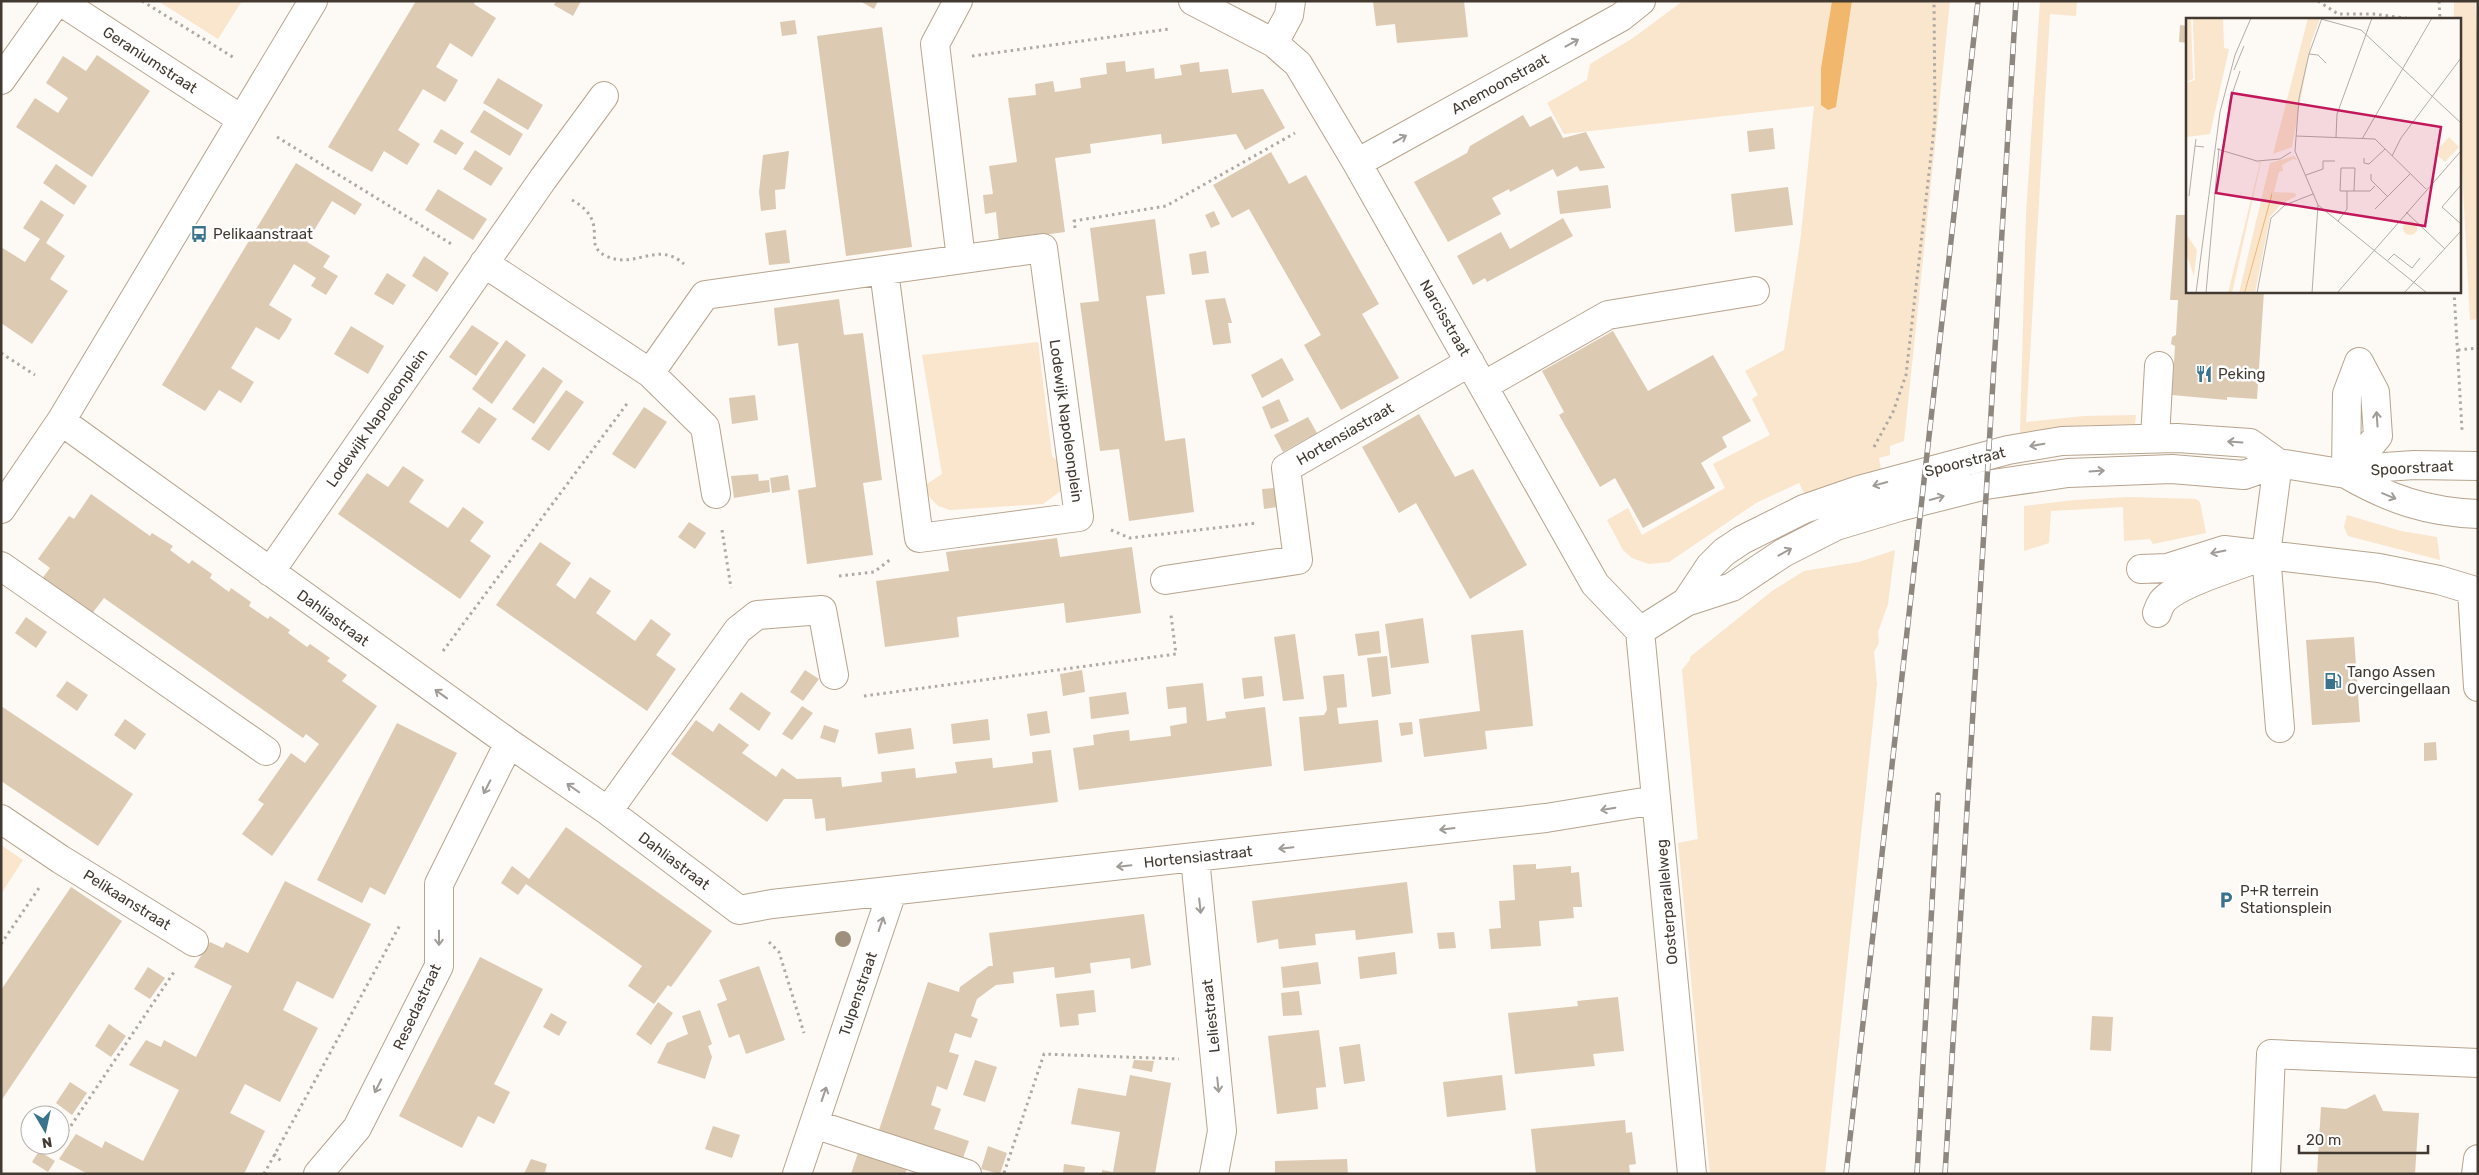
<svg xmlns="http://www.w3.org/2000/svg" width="2479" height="1175" viewBox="0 0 2479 1175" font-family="Rubik,sans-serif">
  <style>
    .green { fill: #fae5cd }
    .water { fill: #f0b76d }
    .building { fill: #ddcab3 }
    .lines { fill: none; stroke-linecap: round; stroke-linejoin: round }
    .minor-casing { stroke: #b7a48e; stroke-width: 30 }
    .path { stroke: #aea9a2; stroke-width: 3; stroke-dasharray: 2.5 4; stroke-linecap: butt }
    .minor { stroke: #fff; stroke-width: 28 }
    .rail-casing { stroke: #8d8780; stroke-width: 5.5 }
    .rail { stroke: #fff; stroke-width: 4; stroke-dasharray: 11; stroke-linecap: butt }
    .tree { fill: #9f907d }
    .oneway { stroke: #a09c98 }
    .labels { text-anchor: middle; stroke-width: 5; stroke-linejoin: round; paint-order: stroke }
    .street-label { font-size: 15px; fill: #423a31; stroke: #fff }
    .poi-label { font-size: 15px; fill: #423a31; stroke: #fff; text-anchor: start }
    .inset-road { fill: none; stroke: #b2ada6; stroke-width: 1 }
    .view { fill: #c2185b; fill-opacity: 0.15; stroke: #c2185b; stroke-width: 2.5 }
    .inset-edge { fill: none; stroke: #423a31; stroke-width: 2.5 }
  </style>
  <rect width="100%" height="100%" fill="#fdf9f4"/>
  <path class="green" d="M158 1H242L218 39Z
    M1683 1H1832L1821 68 1836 107 1852 1H1950L1904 441 1890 446V455L1879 458 1881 471 1805 495 1799 483 1756 503 1669 562 1649 564 1632 558 1623 550 1607 520 1628 508 1642 535 1725 488 1713 464 1770 435 1752 399 1758 395 1745 371 1784 350 1801 235 1814 106 1564 134 1547 103 1587 80 1590 64 1633 38Z
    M2040 1H2077L2076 16 2050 14 2026 422 2084 416 2136 415 2135 424 2076 426 2020 434 2026 215Z
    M2454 1H2475L2478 48V319L2470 320 2460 131V19H2454Z
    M1038 342 1052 456 1065 467 1063 489 1043 504 950 510 938 506 927 494V484L942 474 922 355Z
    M2129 497 2196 499 2200 502 2206 533 2153 544 2150 539 2124 541 2123 507 2051 511 2049 543 2024 551V506L2075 500Z
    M2347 515 2401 531 2437 537 2440 560 2348 536 2344 527Z
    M1895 550 1888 604 1878 632 1879 643 1874 652 1877 684 1825 1174H1710L1678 843 1698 839 1682 670 1690 660V657L1772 591 1804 571 1859 562Z
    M1 845 23 860 1 894Z"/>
  <path class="water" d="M1832 1H1852L1836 107 1828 110 1821 105V68Z"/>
  <path class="building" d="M416 1H475L474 4 496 18 472 57 450 43 436 67 458 80 452 91 445 102 423 89 398 130 420 144 407 165 384 151 372 172 328 147Z
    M556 1H581L573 16 554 5Z
    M860 1H878L874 9Z
    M1373 1H1464L1468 37 1397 43 1395 24 1376 26Z
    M795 20 797 34 782 36 780 22Z
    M2180 25 2188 26V43L2179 42Z
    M882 27 912 247 846 256 817 36Z
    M97 55 150 91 92 177 16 127 35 98 58 113 68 98 46 83 63 56 86 71Z
    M1125 61 1126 72 1154 68 1155 79 1182 75 1180 65 1199 62 1200 72 1228 69 1232 93 1263 89 1285 128 1245 150 1236 134 1162 144 1161 134 1090 144 1091 153 1055 158 1065 232 999 241 996 212 985 214 983 195 993 194 989 166 1017 162 1008 98 1036 95 1035 84 1053 81 1055 92 1081 88 1080 78 1107 74 1106 63Z
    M498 78 543 105 528 130 483 103Z
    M484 110 523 134 510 156 470 132Z
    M1523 115 1530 127 1551 116 1563 138 1586 132 1605 168 1580 171 1577 166 1557 177 1553 169 1510 192 1509 189 1492 198 1501 214 1448 242 1414 182 1467 153 1470 146Z
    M1773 128 1775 149 1749 152 1747 131Z
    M441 129 464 143 456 155 433 142Z
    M475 150 503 168 491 186 463 169Z
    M789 151 785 189 775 190 776 209 761 211 759 192 763 155Z
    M1271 152 1289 184 1306 175 1379 304 1362 314 1399 378 1341 410 1304 345 1321 335 1249 209 1232 218 1213 185Z
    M296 163 362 204 355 215 332 201 307 242 330 256 323 267 338 276 326 295 311 286 316 278 294 264 269 305 292 319 286 330 279 340 256 327 231 368 254 382 241 403 219 390 205 411 162 385Z
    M56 164 87 186 74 205 43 183Z
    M1608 185 1611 208 1560 214 1557 191Z
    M1788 187 1793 225 1735 232 1731 194Z
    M438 189 487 219 473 240 425 210Z
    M41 200 64 215 46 243 65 256 50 279 68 291 32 344 1 323V247L25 262 40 239 23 228Z
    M1214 211 1220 224 1211 228 1205 215Z
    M2176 215H2188V291H2264L2257 399 2227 397V400L2172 395 2175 346 2171 344 2172 337 2176 335 2178 300H2170Z
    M1563 218 1573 236 1487 282 1485 278 1473 285 1457 256 1501 232 1510 249Z
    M1155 219 1165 294 1146 296 1165 441 1185 438 1194 512 1129 521 1119 449 1100 451 1080 303 1099 301 1090 228Z
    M786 230 790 263 769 265 765 233Z
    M1206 251 1209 273 1192 275 1189 254Z
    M424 256 449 273 437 292 412 276Z
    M387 273 406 285 393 305 374 294Z
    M1225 298 1232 323H1228L1231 343 1213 345 1205 300Z
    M839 299 844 335 863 333 882 480 863 483 873 555 807 564 798 490 816 487 798 343 778 346 774 308Z
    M472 325 499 343 476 376 449 357Z
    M351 326 384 346 368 374 334 354Z
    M1613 331 1648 391 1713 355 1751 421 1722 437 1727 447 1701 463 1715 488 1643 528 1615 478 1600 487 1559 415 1564 412 1542 371Z
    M506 340 526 355 492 404 472 389Z
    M1282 358 1294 380 1262 398 1251 375Z
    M543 367 563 381 534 424 512 409Z
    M566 390 584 402 549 451 531 439Z
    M755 395 758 420 732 424 729 398Z
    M1279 399 1289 421 1271 429 1262 407Z
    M479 407 497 419 479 444 461 432Z
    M644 407 667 422 635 469 612 454Z
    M1419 414 1455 477 1473 469 1527 565 1470 599 1416 503 1399 513 1362 447Z
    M1308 417 1317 433 1283 452 1274 435Z
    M403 466 424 480 409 502 448 528 463 507 484 522 470 541 491 556 460 599 338 514 367 473 388 487Z
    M758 474 759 481 769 480 770 492 734 498 731 476Z
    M788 475 790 490 772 493 770 478Z
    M1274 488 1277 507 1264 509 1262 489Z
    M91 494 150 536 152 533 173 546 170 550 189 564 192 560 212 574 210 578 229 592 231 588 251 602 249 606 268 619 270 616 290 630 288 633 307 647 310 644 330 658 327 661 347 675 342 681 377 706 272 856 242 834 264 804 258 800 291 753 305 763 319 744 306 734 303 738 104 598 91 615 41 580 50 568 38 559 69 516 74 519Z
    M689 522 706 533 695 549 678 537Z
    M1057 538 1060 557 1132 547 1141 613 1066 623 1064 603 957 617 959 637 885 647 876 581 949 571 946 552Z
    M540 542 571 563 556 585 575 599 590 577 611 591 596 613 635 641 651 619 671 634 656 655 676 669 647 711 496 605Z
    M26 617 47 632 36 648 15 633Z
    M1423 618 1429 663 1391 668 1385 624Z
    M1523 630 1533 726 1485 731 1487 749 1424 757 1419 719 1480 711 1471 635Z
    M1379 631 1381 653 1358 656 1355 634Z
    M1295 634 1304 699 1283 701 1274 637Z
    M2354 637 2360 722 2312 725 2306 640Z
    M1387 656 1391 694 1372 697 1367 658Z
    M805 670 819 679 803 701 790 692Z
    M1082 670 1085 692 1063 696 1060 674Z
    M1344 674 1347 707 1337 708 1339 724 1378 720 1382 762 1304 771 1299 717 1324 715 1327 710 1323 676Z
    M1262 676 1264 696 1244 699 1242 678Z
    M67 681 88 695 77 711 56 696Z
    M1203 683 1207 721 1226 718 1225 712 1265 707 1272 766 1079 790 1073 748 1094 745 1093 735 1111 732 1129 730 1130 741 1171 736 1170 726 1187 723 1186 707 1168 709 1166 687Z
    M741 692 771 713 759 731 729 709Z
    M1126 692 1129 714 1091 719 1089 697Z
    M1 706 133 794 98 846 1 781Z
    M802 706 813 713 792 740 782 734Z
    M1047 711 1050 733 1030 736 1027 714Z
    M125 719 146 734 135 750 114 735Z
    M988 719 990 740 953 744 951 724Z
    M696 720 713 732 719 723 749 745 742 753 776 777 782 768 797 779 841 777 842 787 882 782 881 772 915 768 916 778 957 773 955 762 992 758 993 768 1033 763 1032 752 1051 750 1058 802 826 831 825 818 815 819 812 799H784L767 822 671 754Z
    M1412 722 1413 734 1401 736 1399 723Z
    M397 723 457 753 385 895 370 887 362 903 317 880Z
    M824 725 839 730 835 743 820 738Z
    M911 728 914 749 878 754 875 733Z
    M2436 742 2437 760 2424 761V743Z
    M566 827 712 931 671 987 668 985 654 1004 628 986 642 966 526 884 518 895 501 883 512 866 529 879Z
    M1536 864V869L1571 866V873L1579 872 1582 907H1573L1574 918 1539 921 1541 946 1491 949 1489 929 1501 928 1499 901 1515 900 1513 865Z
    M285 881 371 924 333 999 297 981 283 1010 318 1028 280 1102 245 1084 230 1113 265 1131 244 1174H88L59 1159 76 1134 102 1148 105 1141 143 1161 179 1090 129 1065 146 1040 161 1047 164 1040 196 1057 232 986 194 967 210 942 223 948 226 942 248 953Z
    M1407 882 1413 933 1356 940 1355 930 1315 934 1316 945 1279 949 1278 939 1257 943 1252 901Z
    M71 887 122 921 1 1101V990Z
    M1144 914 1151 965 1131 969 1130 958 1090 963 1091 973 1055 978 1054 967 1013 972 1014 983 996 985 977 999 971 1016 978 1019 971 1038 955 1033 949 1052 959 1055 947 1090 937 1086 931 1105 941 1109 934 1129 969 1141 963 1158 879 1130 928 982 959 992 960 987 989 966H993L989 933Z
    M1454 932 1456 948 1439 949 1437 933Z
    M1395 952 1397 974 1360 979 1358 957Z
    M480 957 543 989 494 1084 510 1092 494 1124 478 1116 462 1148 399 1116Z
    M1318 962 1321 984 1283 988 1281 967Z
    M759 966 785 1040 746 1054 739 1034 729 1038 717 1004 727 1000 719 980Z
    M148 967 165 978 150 999 134 989Z
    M1094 990 1096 1012 1078 1014 1079 1025 1060 1027 1056 994Z
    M1299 991 1302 1015 1283 1016 1281 993Z
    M1618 997 1624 1051 1593 1054 1595 1066 1515 1074 1508 1013 1578 1006 1577 1001Z
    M658 1002 673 1013 651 1045 636 1034Z
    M700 1010 712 1044 708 1046 712 1057 705 1079 657 1063 667 1043 688 1034 682 1016Z
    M551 1013 567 1022 559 1036 543 1027Z
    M2092 1016 2113 1017 2111 1051 2090 1050Z
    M109 1024 126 1036 111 1057 95 1046Z
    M1319 1030 1326 1087 1316 1088 1318 1109 1277 1114 1268 1036Z
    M1360 1044 1365 1081 1344 1084 1339 1047Z
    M975 1060 997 1067 985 1102 963 1095Z
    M1134 1060 1154 1061 1152 1072 1132 1068Z
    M1130 1075 1171 1083 1155 1174H1102V1170L1113 1172 1120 1132 1071 1124 1078 1088 1126 1096Z
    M1502 1075 1506 1110 1447 1117 1443 1082Z
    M70 1082 87 1093 72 1115 56 1103Z
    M2375 1094 2383 1111 2419 1113 2415 1174H2317L2321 1107 2346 1109Z
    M1625 1120 1626 1133 1632 1132 1636 1164 1629 1165 1630 1174H1536L1531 1129Z
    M713 1126 740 1135 732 1158 705 1149Z
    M988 1146 1007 1153 1000 1174 981 1169Z
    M39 1151 55 1161 48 1172 32 1162Z
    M858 1153 907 1168 905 1174H851Z
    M531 1159 547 1164 545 1172 550 1174H524Z
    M1347 1159 1348 1174H1275V1161Z
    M1064 1164 1085 1167 1084 1174H1063Z"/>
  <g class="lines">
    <g class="minor-casing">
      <path id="minor" d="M60 1 241 119
        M958 1 935 44 961 259
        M1193 1 1274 43 1298 64 1357 163 1595 584 1640 631
        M1274 43 1289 15 1291 1
        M1 80 57 1
        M1357 163 1621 17 1641 1
        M484 263 650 373 705 427 716 494
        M650 373 705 295 1043 248 1079 517 919 538 884 271
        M1483 386 1608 315 1755 291
        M61 421 509 743 608 811 739 910 772 904 1546 818 1656 800
        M2155 438 2159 366
        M2278 463 2266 554 2280 728
        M2346 474C2389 499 2427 512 2478 514
        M2346 474 2378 436 2375 392 2359 362
        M2346 474 2347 394 2359 362
        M1 509 61 421 313 1
        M1 566 266 751
        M2141 569 2167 568 2224 550 2379 568 2439 580 2472 590 2478 687
        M270 572 543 179 604 96
        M1165 580 1298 560 1286 468 1470 362
        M1686 602 1710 566 1724 552 1742 540 1804 509 1859 490 2008 450 2062 441 2177 438 2250 443 2278 463 2346 474 2385 467 2414 465 2478 466
        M2157 613C2158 610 2160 605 2162 602 2177 583 2239 566 2263 556
        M1640 631 1686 602 1732 587 1783 553 1836 526 1899 507 1986 485 2068 473 2172 469 2244 475 2278 463
        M1640 631 1692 1174
        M608 811 738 630 757 615 822 610 834 675
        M1 819 60 859 194 942
        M1195 858 1222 1131 1214 1174
        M814 1124 967 1174
        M318 1174 357 1128 439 966V884L509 743
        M797 1174 892 892
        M2266 1174 2271 1054 2478 1063
        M2476 1174 2478 1159"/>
    </g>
    <path class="path" d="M142 1 236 59
      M2318 1 2338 14H2374L2412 19
      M2439 1 2440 19
      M972 56 1169 29
      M277 137 453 245
      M572 200C581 205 590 212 593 223 597 236 589 248 606 256 634 270 658 240 684 264
      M1075 228 1074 221 1166 206 1295 133
      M2454 291 2462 430
      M2458 350 2478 348
      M1 353 35 375
      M1874 447 1893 412 1906 375 1935 120 1934 1
      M722 530 731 588
      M1111 530 1130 538 1257 523
      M839 576 874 572 891 559
      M443 651 629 401
      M864 696 1176 654 1171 615
      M769 942 779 952 804 1033
      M1 944 39 888
      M60 1142 174 972
      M55 1149 58 1145
      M274 1154 283 1163
      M1004 1173 1044 1054 1179 1059
      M264 1174 401 923"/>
    <use href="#minor" class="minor"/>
    <g class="rail-casing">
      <path id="rail" d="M1846 1174 1978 1
        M1917 1174 1938 795
        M1945 1174 2016 1"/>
    </g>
    <use href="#rail" class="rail"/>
  </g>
  <circle class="tree" cx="843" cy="939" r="8"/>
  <defs><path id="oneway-shaft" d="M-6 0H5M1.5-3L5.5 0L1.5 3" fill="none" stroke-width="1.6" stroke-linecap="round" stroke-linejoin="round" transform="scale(1.25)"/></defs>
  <g class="oneway">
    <use href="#oneway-shaft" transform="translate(1572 43) rotate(-29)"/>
    <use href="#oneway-shaft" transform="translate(1400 139) rotate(-29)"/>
    <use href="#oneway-shaft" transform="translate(2377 419) rotate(-94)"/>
    <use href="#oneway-shaft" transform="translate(2235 442) rotate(-176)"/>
    <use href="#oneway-shaft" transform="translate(2037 445) rotate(170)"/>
    <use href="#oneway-shaft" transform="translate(2097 471) rotate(-4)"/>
    <use href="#oneway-shaft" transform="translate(1880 484) rotate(165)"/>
    <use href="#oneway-shaft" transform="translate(2389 496) rotate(22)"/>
    <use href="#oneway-shaft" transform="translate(1937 498) rotate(-15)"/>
    <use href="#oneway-shaft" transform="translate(1785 552) rotate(-29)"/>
    <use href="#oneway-shaft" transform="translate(2218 552) rotate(169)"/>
    <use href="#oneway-shaft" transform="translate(441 694) rotate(-144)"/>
    <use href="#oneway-shaft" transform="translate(487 787) rotate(117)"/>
    <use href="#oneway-shaft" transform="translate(573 788) rotate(-145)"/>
    <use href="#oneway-shaft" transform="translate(1608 809) rotate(170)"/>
    <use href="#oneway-shaft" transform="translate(1447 829) rotate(173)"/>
    <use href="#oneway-shaft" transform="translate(1286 848) rotate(174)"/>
    <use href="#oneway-shaft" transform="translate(1124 866) rotate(174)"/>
    <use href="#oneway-shaft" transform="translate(1200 906) rotate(84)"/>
    <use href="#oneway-shaft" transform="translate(881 924) rotate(-71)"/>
    <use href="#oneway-shaft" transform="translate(439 938) rotate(90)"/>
    <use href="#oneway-shaft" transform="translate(1218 1085) rotate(84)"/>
    <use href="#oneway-shaft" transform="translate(378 1086) rotate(117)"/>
    <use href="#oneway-shaft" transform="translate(824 1094) rotate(-71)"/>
  </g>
  <defs>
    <g id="bus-bare" transform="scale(1.35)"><path d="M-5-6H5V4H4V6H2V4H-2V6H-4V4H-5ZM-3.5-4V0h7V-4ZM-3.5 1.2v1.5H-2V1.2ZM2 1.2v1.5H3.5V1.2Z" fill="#39738c" stroke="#fff" stroke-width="2.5" paint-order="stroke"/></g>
    <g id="restaurant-bare" transform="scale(1.35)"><path d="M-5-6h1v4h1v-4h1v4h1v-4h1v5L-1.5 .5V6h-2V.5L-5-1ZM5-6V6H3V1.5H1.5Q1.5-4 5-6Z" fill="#39738c" stroke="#fff" stroke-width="2.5" paint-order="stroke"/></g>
    <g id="fuel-bare" transform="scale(1.35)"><path d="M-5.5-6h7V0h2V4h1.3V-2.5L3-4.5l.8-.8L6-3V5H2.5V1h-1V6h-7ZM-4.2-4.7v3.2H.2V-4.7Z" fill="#39738c" stroke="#fff" stroke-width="2.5" paint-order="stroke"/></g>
    <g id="parking-bare" transform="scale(1.35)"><path d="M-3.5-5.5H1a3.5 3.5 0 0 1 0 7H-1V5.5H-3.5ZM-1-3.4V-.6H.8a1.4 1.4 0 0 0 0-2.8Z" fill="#39738c" stroke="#fff" stroke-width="2.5" paint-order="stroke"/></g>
  </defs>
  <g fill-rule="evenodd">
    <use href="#bus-bare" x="199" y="234"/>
    <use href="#restaurant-bare" x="2204" y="374"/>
    <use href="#fuel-bare" x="2333" y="681"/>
    <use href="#parking-bare" x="2226" y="900"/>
  </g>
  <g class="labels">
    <g class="street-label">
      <text transform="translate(150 60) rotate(33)" y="5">Geraniumstraat</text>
      <text transform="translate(1500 84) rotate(-29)" y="5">Anemoonstraat</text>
      <text transform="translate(1445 318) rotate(60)" y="5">Narcisstraat</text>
      <text transform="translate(377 418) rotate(-55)" y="5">Lodewijk Napoleonplein</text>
      <text transform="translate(1066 421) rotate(82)" y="5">Lodewijk Napoleonplein</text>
      <text transform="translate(1345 434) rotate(-30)" y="5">Hortensiastraat</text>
      <text transform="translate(1965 462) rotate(-14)" y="5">Spoorstraat</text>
      <text transform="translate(2412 468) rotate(-3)" y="5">Spoorstraat</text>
      <text transform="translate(333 618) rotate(36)" y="5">Dahliastraat</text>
      <text transform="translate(1198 857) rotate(-6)" y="5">Hortensiastraat</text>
      <text transform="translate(674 861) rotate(37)" y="5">Dahliastraat</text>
      <text transform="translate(127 900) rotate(32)" y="5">Pelikaanstraat</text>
      <text transform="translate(1667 902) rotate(-95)" y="5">Oosterparallelweg</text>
      <text transform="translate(858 994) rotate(-71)" y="5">Tulpenstraat</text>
      <text transform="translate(417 1007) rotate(-65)" y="5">Resedastraat</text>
      <text transform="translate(1211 1016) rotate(-96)" y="5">Leliestraat</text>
    </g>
    <g class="poi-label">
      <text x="213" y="239">Pelikaanstraat</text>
      <text x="2218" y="379">Peking</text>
      <text x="2347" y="677">Tango Assen<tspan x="2347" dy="17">Overcingellaan</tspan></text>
      <text x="2240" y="896">P+R terrein<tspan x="2240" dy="17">Stationsplein</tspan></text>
    </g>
  </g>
  <g transform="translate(2186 18)">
    <rect width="275" height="275" fill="#fdf9f4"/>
    <path d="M0 0H5L7 61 0 64ZM7 0H37L38 30 43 31 24 116 0 119V65L9 62ZM122 0H134L125 25 106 129 87 136ZM263 119 273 129 259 144 249 135ZM108 138 111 142 107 141 96 147 97 153 93 154 88 174 109 175 110 178 94 187 84 199 69 275H59L86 174 58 275H53L84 145ZM65 143 75 144 46 275H42L74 145ZM217 210a7 7 0 1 1 14 0a7 7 0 1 1-14 0ZM0 216 11 232 8 258 0 235Z" fill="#fae5cd"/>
    <path d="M86 174V178L59 275H58Z" fill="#f0b76d"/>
    <path class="inset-road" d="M135 1 175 12 275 105M123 36 132 37 140 45M48 52 58 28M110 118 189 121 240 171M150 119 151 96 186 0M10 121 9 128 18 129M176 121 246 0M38 125 44 82 54 53M31 131 71 143 94 141 105 134M109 133 132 187 241 275M109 133 113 80 123 36 136 0M206 138 215 120 275 40M178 140V145L183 146 199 131M185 156V162L202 179M120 157 137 151V143H149M275 167 256 189 275 206M168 173 169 150H155L154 173H184L189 168M3 178 9 128M189 191 224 156M220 194 259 231M152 203 161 191V173M202 242 208 236 226 250 234 240M10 275 34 94 49 37 65 0M20 275 33 130M71 275 85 200 99 187 127 176M126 275 132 187M151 275 275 133M218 275 275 213"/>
    <path class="view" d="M46 75 255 109 239 208 30 175Z"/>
    <rect width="275" height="275" class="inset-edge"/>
  </g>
  <rect width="2479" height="1175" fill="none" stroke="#423a31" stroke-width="5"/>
  <g transform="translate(45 1130) rotate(171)"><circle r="24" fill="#ffffff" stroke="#b3b0ad"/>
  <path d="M0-4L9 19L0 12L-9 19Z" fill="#39738c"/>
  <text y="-8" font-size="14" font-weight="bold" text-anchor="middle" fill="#423a31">N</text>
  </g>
  <path d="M2299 1145v8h129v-8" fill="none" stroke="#423a31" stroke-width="2.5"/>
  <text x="2306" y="1145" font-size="15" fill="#423a31" stroke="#ffffff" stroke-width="4" paint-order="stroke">20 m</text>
</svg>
